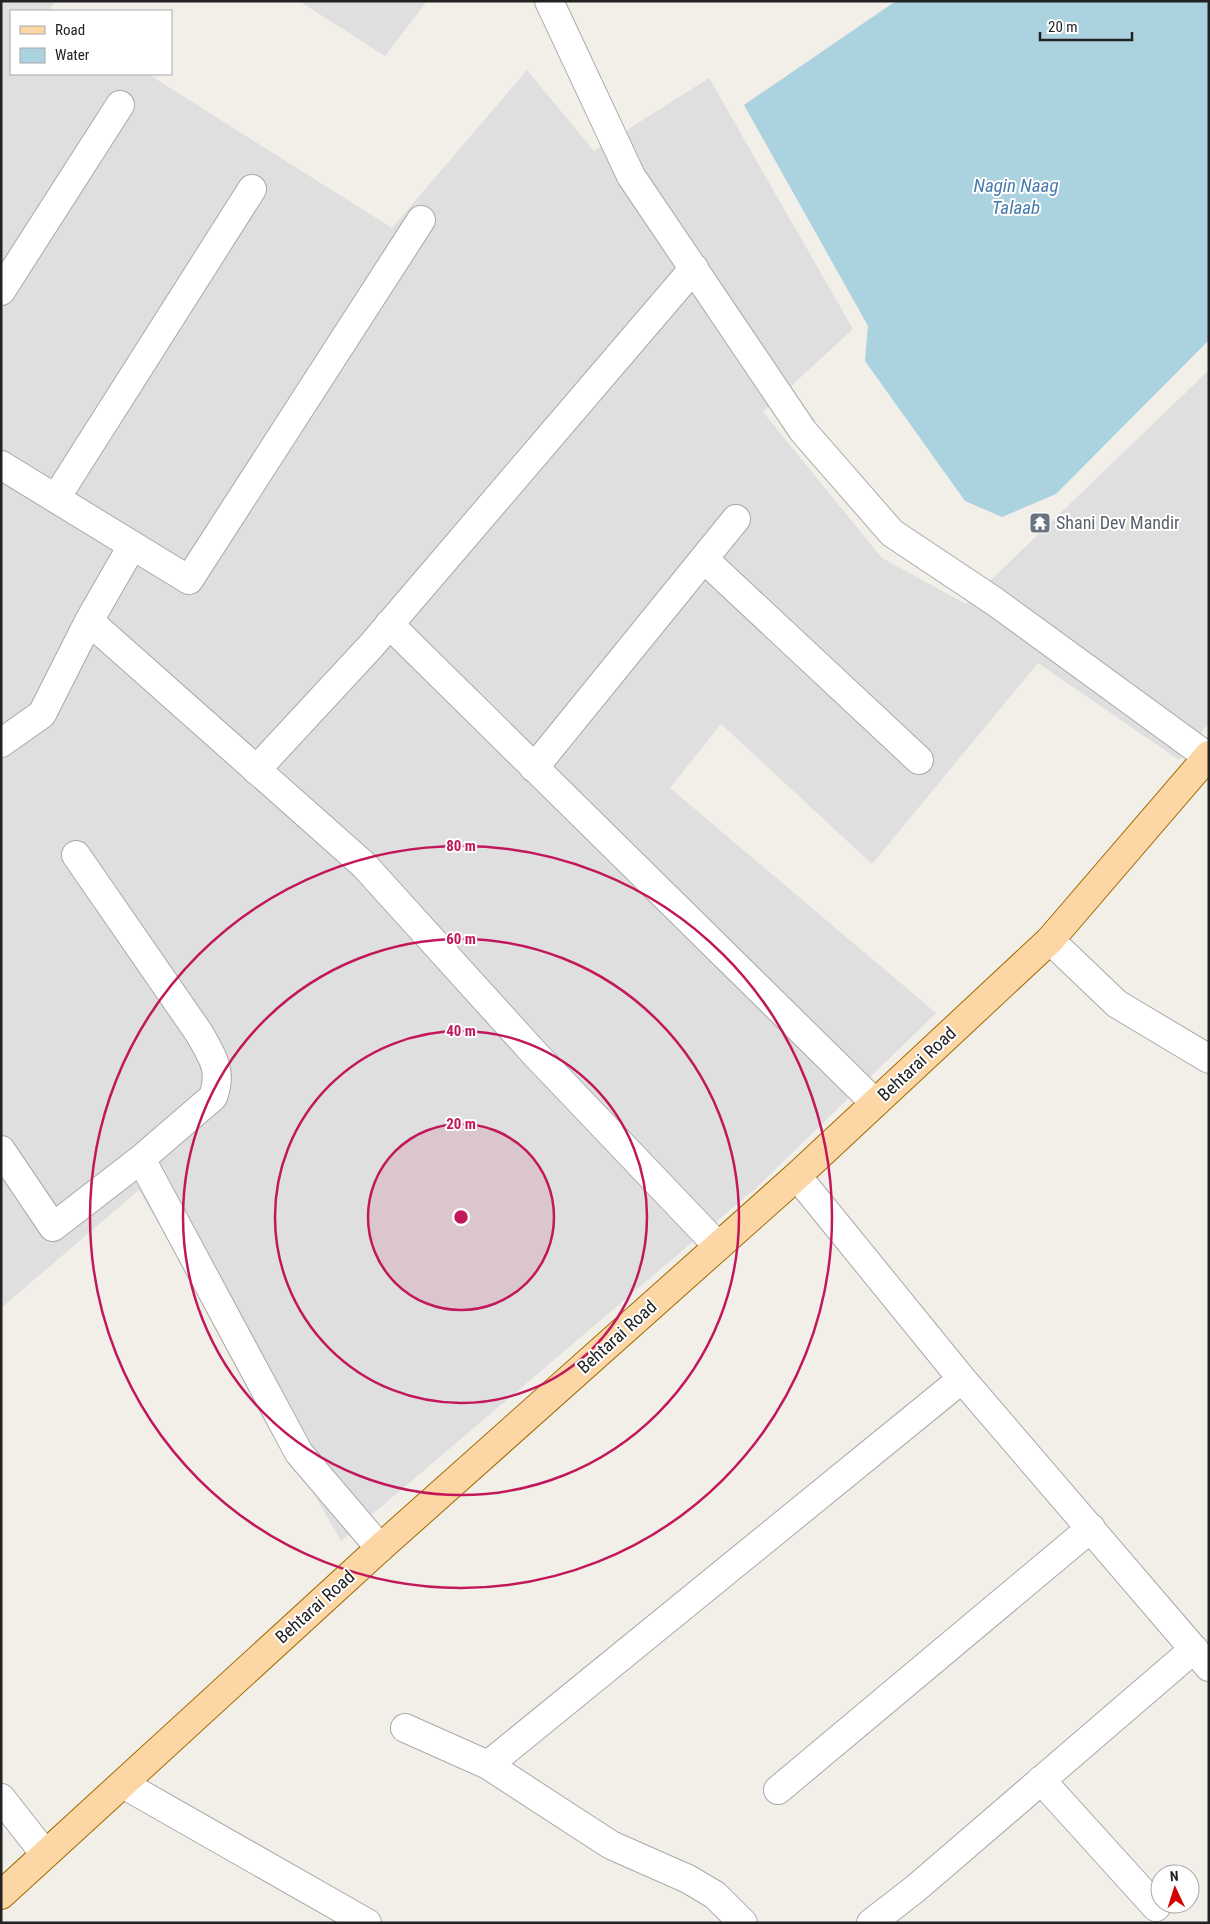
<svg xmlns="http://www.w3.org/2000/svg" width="1210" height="1924" viewBox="0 0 1210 1924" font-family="'Roboto Condensed',sans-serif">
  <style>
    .residential { fill: #e0dfdf }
    .water { fill: #aad3df }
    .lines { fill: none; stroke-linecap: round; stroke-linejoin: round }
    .minor-casing { stroke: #a9a9a9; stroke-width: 30 }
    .primary-casing { stroke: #a06b00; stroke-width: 30 }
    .minor { stroke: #fff; stroke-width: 28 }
    .primary { stroke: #fcd6a4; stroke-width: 28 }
    .ring { fill: none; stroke: #c2185b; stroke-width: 2.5 }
    .labels { text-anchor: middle; stroke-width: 4; stroke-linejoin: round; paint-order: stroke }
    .worship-label { font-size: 18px; fill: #5b616d; stroke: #fff; text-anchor: start }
    .street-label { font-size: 18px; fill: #222; stroke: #fff }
    .water-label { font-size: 19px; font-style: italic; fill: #4a7aab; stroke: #fff }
    .centre { fill: #c2185b; stroke: #fff; stroke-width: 2.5 }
    .ring-label { font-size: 15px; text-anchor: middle; font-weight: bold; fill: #c2185b; stroke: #fff; stroke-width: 4; stroke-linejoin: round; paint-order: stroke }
  </style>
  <rect width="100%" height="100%" fill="#f2efe9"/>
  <path class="residential" d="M1 1H55L49 11H11V74H148L392 228 527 70 594 151 709 78 853 329 763 412 882 558 966 604 1209 370V723L1179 760 1038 663 872 864 721 724 670 788 936 1013 756 1188 341 1541 139 1190 1 1308Z
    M299 1H427L385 56Z"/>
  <path class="water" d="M896 1H1209V340L1056 494 1002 517 965 501 865 361 868 326 744 105Z"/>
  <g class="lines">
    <g class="minor-casing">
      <path id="minor" d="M549 1 631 176 803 431 892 533 994 601 1208 757
        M1 291 120 105
        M1 465 189 580 421 220
        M56 498 252 189
        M704 559 919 760
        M89 621 364 865 536 1055 718 1246
        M389 624 875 1103
        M1 743 42 714 89 621 132 546
        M534 768 736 519
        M256 770 371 646 694 268
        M76 855 199 1033C212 1056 223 1070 213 1097L141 1159
        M1050 940 1117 1004 1209 1059
        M1 1150 53 1227 141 1159 299 1453 380 1548
        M797 1176 962 1379 1209 1667
        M405 1728 488 1765 611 1845 688 1879 715 1895 743 1923
        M488 1765 962 1379
        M1041 1780 1156 1907
        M123 1784 367 1923
        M778 1790 1091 1528
        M1 1798 45 1854
        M871 1923 915 1889 1194 1649"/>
    </g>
    <g class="primary-casing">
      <path id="primary" d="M1 1895 380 1548 797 1176 1050 940 1209 755"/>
    </g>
    <use href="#minor" class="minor"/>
    <use href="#primary" class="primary"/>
  </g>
  <circle cx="461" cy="1217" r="93" fill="#c2185b" fill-opacity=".12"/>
  <g class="ring">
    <circle cx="461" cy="1217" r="93"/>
    <circle cx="461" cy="1217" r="186"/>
    <circle cx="461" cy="1217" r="278"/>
    <circle cx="461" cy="1217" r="371"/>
  </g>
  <defs>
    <g id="temple-square" transform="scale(1.125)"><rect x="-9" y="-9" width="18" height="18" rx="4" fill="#6b7280" stroke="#fff"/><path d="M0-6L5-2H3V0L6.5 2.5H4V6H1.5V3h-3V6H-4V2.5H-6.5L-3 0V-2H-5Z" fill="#fff"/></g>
  </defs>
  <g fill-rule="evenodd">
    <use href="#temple-square" x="1040" y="523"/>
  </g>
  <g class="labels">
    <g class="worship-label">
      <text x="1056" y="529">Shani Dev Mandir</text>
    </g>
    <g class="street-label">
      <text transform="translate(917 1064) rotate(-43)" y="6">Behtarai Road</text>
      <text transform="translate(617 1337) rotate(-42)" y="6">Behtarai Road</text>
      <text transform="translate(315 1607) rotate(-42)" y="6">Behtarai Road</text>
    </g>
    <g class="water-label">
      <text x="1016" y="192">Nagin Naag<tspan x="1016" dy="22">Talaab</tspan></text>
    </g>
  </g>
  <circle cx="461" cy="1217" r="8" class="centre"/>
  <g class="ring-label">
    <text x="461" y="851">80 m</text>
    <text x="461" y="944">60 m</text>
    <text x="461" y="1036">40 m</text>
    <text x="461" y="1129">20 m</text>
  </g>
  <rect width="1210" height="1924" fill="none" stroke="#222222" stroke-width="5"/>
  <rect x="10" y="10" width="162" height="65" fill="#ffffff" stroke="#a7a7a7"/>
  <rect x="20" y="26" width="25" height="8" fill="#fcd6a4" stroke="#a7a7a7"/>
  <text x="55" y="35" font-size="15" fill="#222222">Road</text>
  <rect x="20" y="48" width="25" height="15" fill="#aad3df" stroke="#a7a7a7"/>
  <text x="55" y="60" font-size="15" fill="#222222">Water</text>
  <g transform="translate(1175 1889) rotate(356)"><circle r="24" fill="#ffffff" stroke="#a7a7a7"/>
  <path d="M0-4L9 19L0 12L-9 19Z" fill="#d40000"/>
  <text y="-8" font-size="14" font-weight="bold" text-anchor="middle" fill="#222222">N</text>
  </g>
  <path d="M1040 32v8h92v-8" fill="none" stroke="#222222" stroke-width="2.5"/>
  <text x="1048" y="32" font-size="15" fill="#222222" stroke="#ffffff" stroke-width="4" paint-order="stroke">20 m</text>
</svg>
